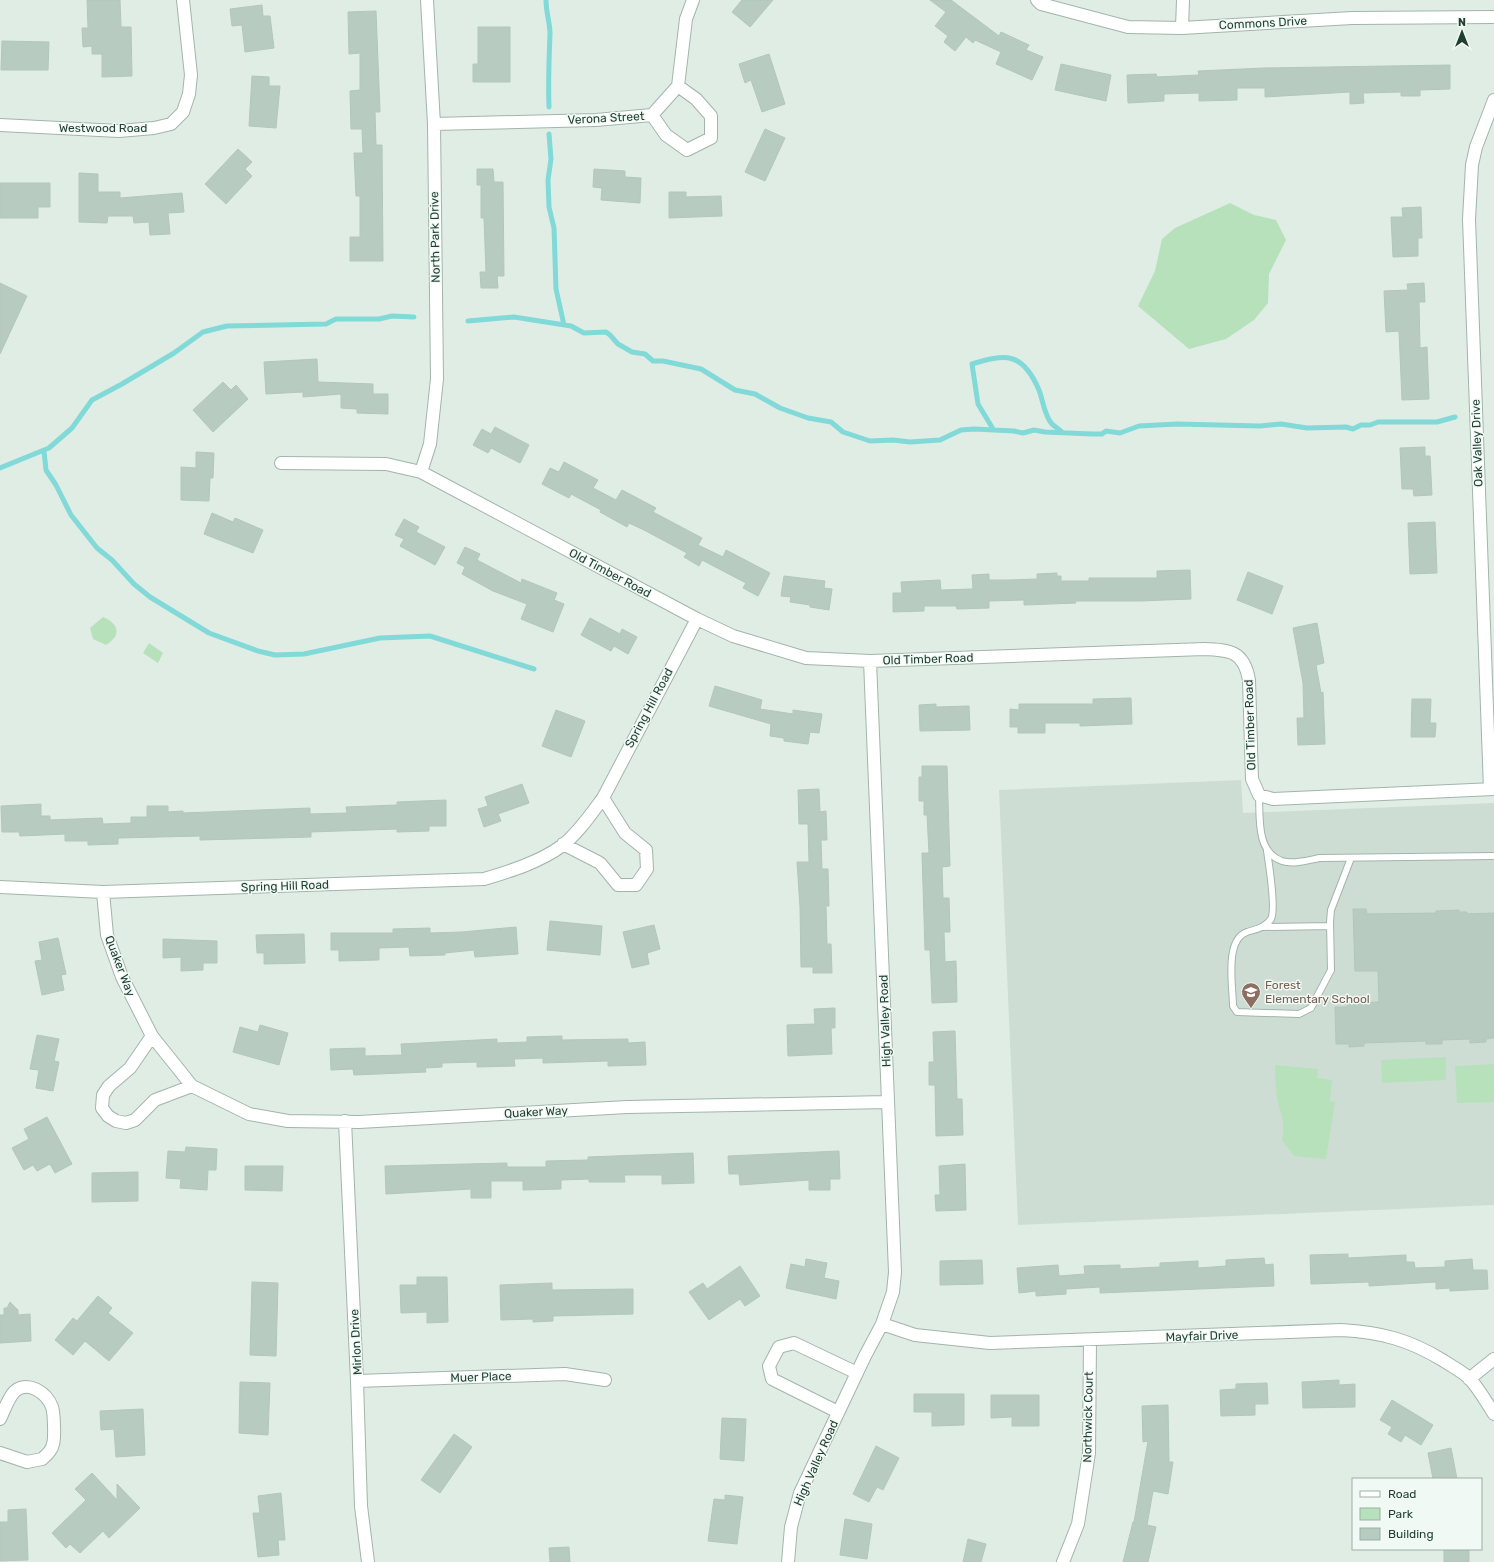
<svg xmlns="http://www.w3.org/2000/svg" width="1494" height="1562" viewBox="0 0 1494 1562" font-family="Rubik,sans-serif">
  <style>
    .built { fill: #ceddd4 }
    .green { fill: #b6e1bb }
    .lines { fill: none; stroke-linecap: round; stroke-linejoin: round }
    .stream { stroke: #81d9d8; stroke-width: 5 }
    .building { fill: #b8cbc0; stroke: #b2c7bb }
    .lane-casing { stroke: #a2b5ab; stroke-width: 8 }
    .street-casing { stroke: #a2b5ab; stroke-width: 14 }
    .lane { stroke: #fff; stroke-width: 6 }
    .street { stroke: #fff; stroke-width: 12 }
    .labels { text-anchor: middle; stroke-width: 3; stroke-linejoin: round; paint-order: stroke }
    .street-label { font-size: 12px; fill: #1f3f31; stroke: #f1f9f4 }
    .education-label { font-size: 12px; fill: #785e54; stroke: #f1f9f4; text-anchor: start }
  </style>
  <rect width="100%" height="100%" fill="#e0ede5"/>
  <path class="built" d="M1241 780 1243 813 1494 803V1205L1018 1225 999 790Z"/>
  <path class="green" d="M1230 203 1254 215 1276 220 1286 240 1269 274 1268 303 1254 320 1226 339 1189 349 1138 306 1155 271 1162 239 1175 228Z
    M103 617C119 624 122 635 106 645L93 639 90 628Z
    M149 643 163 653 158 663 143 653Z
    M1446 1057V1080L1382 1083 1381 1060Z
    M1494 1064V1102L1457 1103 1455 1066Z
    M1275 1065 1318 1069 1317 1078 1332 1080 1330 1101 1335 1102 1326 1159 1294 1156 1282 1140C1285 1126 1283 1119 1279 1107 1275 1094 1276 1078 1275 1065Z"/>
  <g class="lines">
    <path class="stream" d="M546 0C546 13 550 22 550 34 549 58 548 83 549 107
      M549 134 551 159 548 180 549 207 554 228 556 289 564 325
      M468 321 514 317 571 326 584 333 606 332 610 335 618 344 632 352 645 354 653 361H663L701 369 735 390 755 394 780 408 808 418 831 422 843 432 870 441 893 440 910 442 940 440 961 430 974 429 1014 431 1023 433 1034 430 1045 432 1092 434H1102L1106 431 1120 433 1139 426 1177 424 1260 426 1281 424 1307 428 1346 427 1353 429 1361 425H1370L1378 422H1437L1455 417
      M993 429 978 404 972 364C1007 353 1023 353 1039 390 1043 400 1044 415 1052 424 1055 427 1059 429 1062 432
      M44 451 46 470 56 485 71 515 97 548 112 560 134 584 150 597 209 633 258 651 275 655 304 654 380 638 430 636 534 669
      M0 468 49 448 72 428 92 400 122 384 174 353 203 332 227 326 326 324 336 319H379L392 316 414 317"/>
  </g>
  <path class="building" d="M87 0H120L121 27H131L132 76 102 77V54H92V46L83 47 82 28H88Z
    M742 0H773L750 27 732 12Z
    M930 0H951L999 36 1001 32 1029 45 1026 50 1043 57 1032 80 996 64 1001 52 975 40 973 43 966 37 955 51 944 42 948 36 935 26 946 12Z
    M262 5 263 16H270L274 48 245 52 242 25 232 26 230 9Z
    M376 11 380 112H375L376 145H382L383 261H350V237H360V196H356L354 153H363L362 129H351L350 91 360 90V53L349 54 348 12Z
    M478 27H510V82H473V64H478Z
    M2 41 49 42 48 70H1Z
    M769 54 785 104 762 112 751 80 745 83 739 64Z
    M1061 64 1111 75 1106 101 1055 90Z
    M1450 65V89L1420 90V96H1401V92L1363 93 1364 103 1350 104V92L1265 97V88H1237V100L1199 101V93L1164 94V101L1128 103 1127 75 1156 74 1157 77 1199 75 1198 71 1264 68Z
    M252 76 269 77V86H280L276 128 249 126Z
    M765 129 785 138 765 181 745 172Z
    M238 149 252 162 245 169 252 176 226 204 205 184Z
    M477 169H493L494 182H503L504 276H497L498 288H481L480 272H486L484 218H481V185H477Z
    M594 169 625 171V177L641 178 640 203 601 200 602 188 593 187Z
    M79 173 98 174V192H120V198L182 193 184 212 168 213 170 234 150 235 149 222 134 223 133 216H108L107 223 79 222Z
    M0 183H50V207H38V218H0Z
    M669 192H686V197L721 196 722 216 669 218Z
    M1421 207 1422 238H1418V256L1393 257 1391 217H1403L1402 208Z
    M0 283 27 296 0 354Z
    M1424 283 1425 302H1419L1420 348 1427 347 1429 399 1402 400 1399 331 1386 332 1384 291 1408 290 1407 284Z
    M317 359 318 382 373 384V394H388V414L357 413V409L341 408V394L303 397V392L266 394 264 362Z
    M223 382 231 390 236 385 248 399 213 432 193 410Z
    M495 427 529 445 520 463 491 448 488 453 473 445 482 429 491 434Z
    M1425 447V456H1430L1432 495 1414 496 1413 489H1402L1400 448Z
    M196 452 214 453 213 478H210L209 501 181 500V467L196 468Z
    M564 462 598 480 593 488 616 500 622 490 656 508 653 512 702 538 698 545 723 557 726 550 770 573 758 596 743 588 746 583 702 560 699 566 684 557 687 553 644 530 629 523 627 527 600 512 601 510 571 494 569 498 542 484 550 468 559 472Z
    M212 513 233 522 235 518 263 530 253 553 204 534Z
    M404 519 419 527 416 532 445 547 435 565 400 546 404 539 395 535Z
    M1435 522 1437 573 1410 574 1408 523Z
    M465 547 480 554 477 560 521 583 522 579 557 593 554 600 564 604 553 632 521 619 527 604 493 591 462 574 465 567 457 563Z
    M1190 570 1191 599 1140 601H1075L1076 603 1024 605V600L989 601V608L957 609 956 606H924V611L893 612V593H902L901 582 940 580 941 590 973 589 972 575 989 574V580H1008L1037 579V574L1057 573V576H1061V581H1089V578H1157V571Z
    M1248 572 1283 586 1272 614 1237 600Z
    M784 576 825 581 824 588 832 589 829 610 810 607V605L790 602 791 597 781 596Z
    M590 618 620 634 622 629 637 637 628 654 614 646 611 651 581 635Z
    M1317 623 1324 663 1316 665 1321 693 1323 692 1325 744 1298 745 1297 718H1304L1303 683 1293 628Z
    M715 686 762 700 760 709 793 714V710L822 714 819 733 810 732 808 744 784 741V738L770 736 771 724 709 706Z
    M1131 698 1132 724 1080 726V723H1045V733H1018V727H1010V709L1019 710V704H1093V699Z
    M1412 699H1431L1430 723H1436L1435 737H1411Z
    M936 704V707L969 706 970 730 920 731 919 705Z
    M556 710 585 721 571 757 542 746Z
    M922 766H947L950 866 942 867 943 898H949L950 932H944L945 962 956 961 957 1002 932 1003 930 950H925L922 853H929L927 815H924V801H919V777H922Z
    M522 784 529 803 498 814 501 821 484 827 478 809 488 806 485 797Z
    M819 789 820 812 826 811 827 840H821L822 869H828L829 906H826L827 944H831L832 973H813V967H801L800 907 797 862H809L808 824H799L798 790Z
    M446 800V826H429V831L397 832V829L311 832V837L200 840V836L118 838V844L88 845V841H65V834L20 836 19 832H2L1 806 41 804V816H50V820L102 818 103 824 131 823V817H147V806H168V812L183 811V813L310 808V814L347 813 346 807 397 805V802Z
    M1353 909H1366L1367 914 1436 913V911L1459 910V912H1467V914L1494 913V1038L1486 1039V1042L1470 1043V1039L1442 1040V1044H1426V1041L1364 1043V1046L1349 1047V1044H1336L1335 1007H1347V1003L1379 1002 1378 971H1355Z
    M550 921 602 926 600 955 547 950Z
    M654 925 660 949 647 953 649 964 632 968 623 932Z
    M516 927 518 954 475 957 474 950 445 953V955L410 956 409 947 379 948V960L339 961V950H331V933H393V929L430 928V933L462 932Z
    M304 934 305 963 264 964V953H257L256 935Z
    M58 938 66 974 61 975 64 990 42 995 35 961 42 960 39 942Z
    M163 939 217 941V963H203V970L181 971V957L163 958Z
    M835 1008V1028H831L832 1054 788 1056 787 1025 815 1024 814 1009Z
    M260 1025 288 1033 279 1065 233 1052 240 1027 258 1032Z
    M955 1031 957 1099H962L963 1135 936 1136 935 1085H929V1062H934L933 1032Z
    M37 1035 59 1039 54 1061 59 1062 53 1091 36 1088 39 1070 30 1069Z
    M562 1036V1040L628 1039V1043L645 1042 646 1065 608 1066V1061L543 1063V1058L514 1059 515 1066 477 1067V1062L442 1063V1067L425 1068 426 1072 354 1075 353 1069 331 1070 330 1049 365 1048V1056L402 1055 401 1044 497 1039V1043L527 1042V1037Z
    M47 1117 72 1164 55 1173 50 1164 37 1171 33 1165 24 1170 12 1148 29 1139 24 1129Z
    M186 1147 217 1149 216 1170H208L207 1190 180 1188 181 1179 166 1178 168 1151 185 1152Z
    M839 1151 840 1179H830V1190H809V1180L740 1185 739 1174H729L728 1156Z
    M693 1153 694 1183 662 1184V1175H624L625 1182H589V1179L561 1180V1189L523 1190V1181H491V1198H471V1189L386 1194 385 1166 507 1163V1167H546V1161L588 1160V1157Z
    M965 1164 966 1210 936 1211 935 1195H940L939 1166Z
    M245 1166H283L282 1191 245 1190Z
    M138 1172V1201L92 1202V1173Z
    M1348 1254V1258L1406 1255V1262H1414L1415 1268 1445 1267V1261L1472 1259 1473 1270H1487L1488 1289 1450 1291V1288L1436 1289V1282L1369 1286V1282L1311 1284 1310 1255Z
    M1264 1258 1265 1265 1273 1264 1274 1286 1100 1293V1287L1066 1289V1294L1036 1296V1291L1019 1293 1017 1268 1058 1265 1059 1276 1085 1274 1084 1266 1120 1265V1269L1160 1267V1263L1198 1261V1268L1226 1266V1260Z
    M806 1259 827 1263 824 1278 839 1281 836 1299 786 1288 791 1264 805 1267Z
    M982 1260 983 1284 940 1285V1261Z
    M740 1266 760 1296 745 1306 740 1299 709 1320 689 1292 703 1283 707 1289Z
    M417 1277H447L448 1322 427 1323V1312L401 1313 400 1285H417Z
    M252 1282 278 1283 276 1356 250 1355Z
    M552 1283V1290L633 1289V1314L553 1316V1321L533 1322V1319L501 1320 500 1285Z
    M98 1296 112 1308 108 1313 133 1333 109 1361 85 1341 73 1355 55 1340 73 1318 77 1321Z
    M10 1302 18 1310V1315L30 1314 31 1341 0 1343V1315H4V1308H7Z
    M1339 1380V1385L1355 1384V1407L1303 1408 1302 1382Z
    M240 1382 270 1383 268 1435 239 1433Z
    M1267 1383 1268 1404H1255V1415L1221 1416 1220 1390 1236 1389V1384Z
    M914 1394H964V1425L932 1426V1412H914Z
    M991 1395H1039V1426H1012V1417L991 1418Z
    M1392 1400 1433 1425 1421 1445 1405 1435 1401 1442 1388 1434 1392 1427 1380 1420Z
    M1168 1405 1169 1462H1173L1168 1494 1153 1491 1147 1525 1156 1527 1148 1562H1123L1133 1522H1134L1148 1441 1143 1442 1142 1406Z
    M143 1409 145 1455 116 1457 114 1429 101 1430 100 1411Z
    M722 1418 746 1419 744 1461 720 1459Z
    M454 1434 472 1447 440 1493 421 1480Z
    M876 1446 899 1458 883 1490 877 1487 869 1502 853 1494Z
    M1451 1448 1457 1479H1433L1428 1453Z
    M92 1473 117 1500V1484L140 1508 109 1538 103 1531 80 1553 70 1544 66 1548 52 1533 86 1500 75 1489Z
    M281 1493 285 1540H278L279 1555 258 1557 253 1513H260L258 1496Z
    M725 1495 743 1497 737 1544 708 1541 714 1499 725 1500Z
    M26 1509 28 1560 0 1561V1522H8V1510Z
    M845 1519 872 1524 867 1559 840 1555Z
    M968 1539 986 1544 981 1562H963Z
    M569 1547 570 1562H550L549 1548Z
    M1444 1549H1469V1562H1444Z"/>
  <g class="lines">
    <g class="lane-casing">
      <path id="lane" d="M1259 795C1260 818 1256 852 1282 861 1293 865 1309 860 1320 858L1494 856
        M1267 851C1269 864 1276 910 1271 919 1265 928 1256 929 1247 932 1224 940 1233 987 1233 1006L1237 1012 1299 1014 1311 1008 1331 970 1330 922 1331 910 1351 858
        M1263 927 1330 926"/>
    </g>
    <g class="street-casing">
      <path id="street" d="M1037 0 1041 4 1128 27 1182 28 1352 18 1494 17
        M1182 28 1183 0
        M652 115 666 135 687 150 711 138V116L696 99 678 86
        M434 124 596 120 652 115 678 86 686 19 693 0
        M0 125 119 131 154 128 171 124 183 112 189 94 191 75 183 0
        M281 463 386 464 421 472 697 619 733 636 806 658 870 661 1204 649C1230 650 1244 651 1249 680L1252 779 1259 795 1273 799 1494 789
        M421 472 430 444 437 379 434 124 427 0
        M1490 789 1469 219 1472 165 1476 147 1494 100
        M563 844 600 863 618 885H636L647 869 646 850 625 833 603 798
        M0 887 103 892 484 879C511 871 540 862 563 845 579 832 591 814 603 798L697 619
        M103 892 107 935 122 977 152 1036 192 1086 249 1114 288 1121 359 1122 627 1107 888 1102
        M152 1036 130 1068 109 1086 103 1095 102 1108 108 1116 116 1121 126 1123 135 1120 155 1100 192 1086
        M345 1121 357 1381 361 1506 368 1562
        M882 1324 915 1335 990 1343 1341 1330C1381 1332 1410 1340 1444 1361 1453 1367 1463 1372 1470 1379 1479 1389 1487 1403 1494 1414
        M1469 1379 1494 1359
        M357 1381 565 1374 605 1380
        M838 1412 772 1379 769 1366 779 1347 794 1343 857 1373
        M0 1419C4 1411 8 1398 15 1391 28 1380 47 1393 52 1407 54 1412 55 1438 53 1444 52 1450 47 1455 42 1459L27 1462 0 1453
        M788 1562 791 1527 800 1493 865 1356 882 1324 893 1292 895 1272 870 661
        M1063 1562 1078 1524 1089 1453 1090 1340"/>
    </g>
    <use href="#lane" class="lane"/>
    <use href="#street" class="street"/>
  </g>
  <defs>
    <g id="school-pin" transform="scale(1)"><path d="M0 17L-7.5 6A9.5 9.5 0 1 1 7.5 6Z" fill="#8d6e63" stroke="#f1f9f4"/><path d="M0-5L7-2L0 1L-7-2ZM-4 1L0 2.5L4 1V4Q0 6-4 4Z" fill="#fff"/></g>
  </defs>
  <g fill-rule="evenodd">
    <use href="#school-pin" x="1251" y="992"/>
  </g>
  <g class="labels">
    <g class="street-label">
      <text transform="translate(1263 23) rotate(-3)" y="4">Commons Drive</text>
      <text transform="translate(606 118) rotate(-3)" y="4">Verona Street</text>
      <text x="103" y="132">Westwood Road</text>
      <text transform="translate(435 237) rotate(-91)" y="4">North Park Drive</text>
      <text transform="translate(1477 443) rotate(-92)" y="4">Oak Valley Drive</text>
      <text transform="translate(610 573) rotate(28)" y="4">Old Timber Road</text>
      <text transform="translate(928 659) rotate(-2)" y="4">Old Timber Road</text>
      <text transform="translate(649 708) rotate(-62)" y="4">Spring Hill Road</text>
      <text transform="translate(1250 725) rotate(-92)" y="4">Old Timber Road</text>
      <text transform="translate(285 886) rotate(-2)" y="4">Spring Hill Road</text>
      <text transform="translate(120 966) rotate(69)" y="4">Quaker Way</text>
      <text transform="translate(885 1021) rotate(-92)" y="4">High Valley Road</text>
      <text transform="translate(536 1112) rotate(-3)" y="4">Quaker Way</text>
      <text transform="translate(1202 1336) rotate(-2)" y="4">Mayfair Drive</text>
      <text transform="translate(356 1342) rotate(-93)" y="4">Mirlon Drive</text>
      <text transform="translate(481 1377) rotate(-2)" y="4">Muer Place</text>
      <text transform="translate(1088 1417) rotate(-89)" y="4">Northwick Court</text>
      <text transform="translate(816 1463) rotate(-66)" y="4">High Valley Road</text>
    </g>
    <g class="education-label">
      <text x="1265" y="989">Forest<tspan x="1265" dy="14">Elementary School</tspan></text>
    </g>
  </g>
  <rect x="1352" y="1478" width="130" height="72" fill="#f1f9f4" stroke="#9dafa6"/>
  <rect x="1360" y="1491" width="20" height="6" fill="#ffffff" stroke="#9dafa6"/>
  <text x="1388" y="1498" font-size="12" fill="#1f3f31">Road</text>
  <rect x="1360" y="1508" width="20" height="12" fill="#b6e1bb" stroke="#9dafa6"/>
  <text x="1388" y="1518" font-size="12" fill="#1f3f31">Park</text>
  <rect x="1360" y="1528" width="20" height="12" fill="#b8cbc0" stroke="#9dafa6"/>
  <text x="1388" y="1538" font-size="12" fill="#1f3f31">Building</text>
  <g transform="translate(1462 32)" stroke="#f1f9f4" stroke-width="3" paint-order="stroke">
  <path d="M0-3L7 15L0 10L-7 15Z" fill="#1f3f31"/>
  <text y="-6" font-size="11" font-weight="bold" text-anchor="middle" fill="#1f3f31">N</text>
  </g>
</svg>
